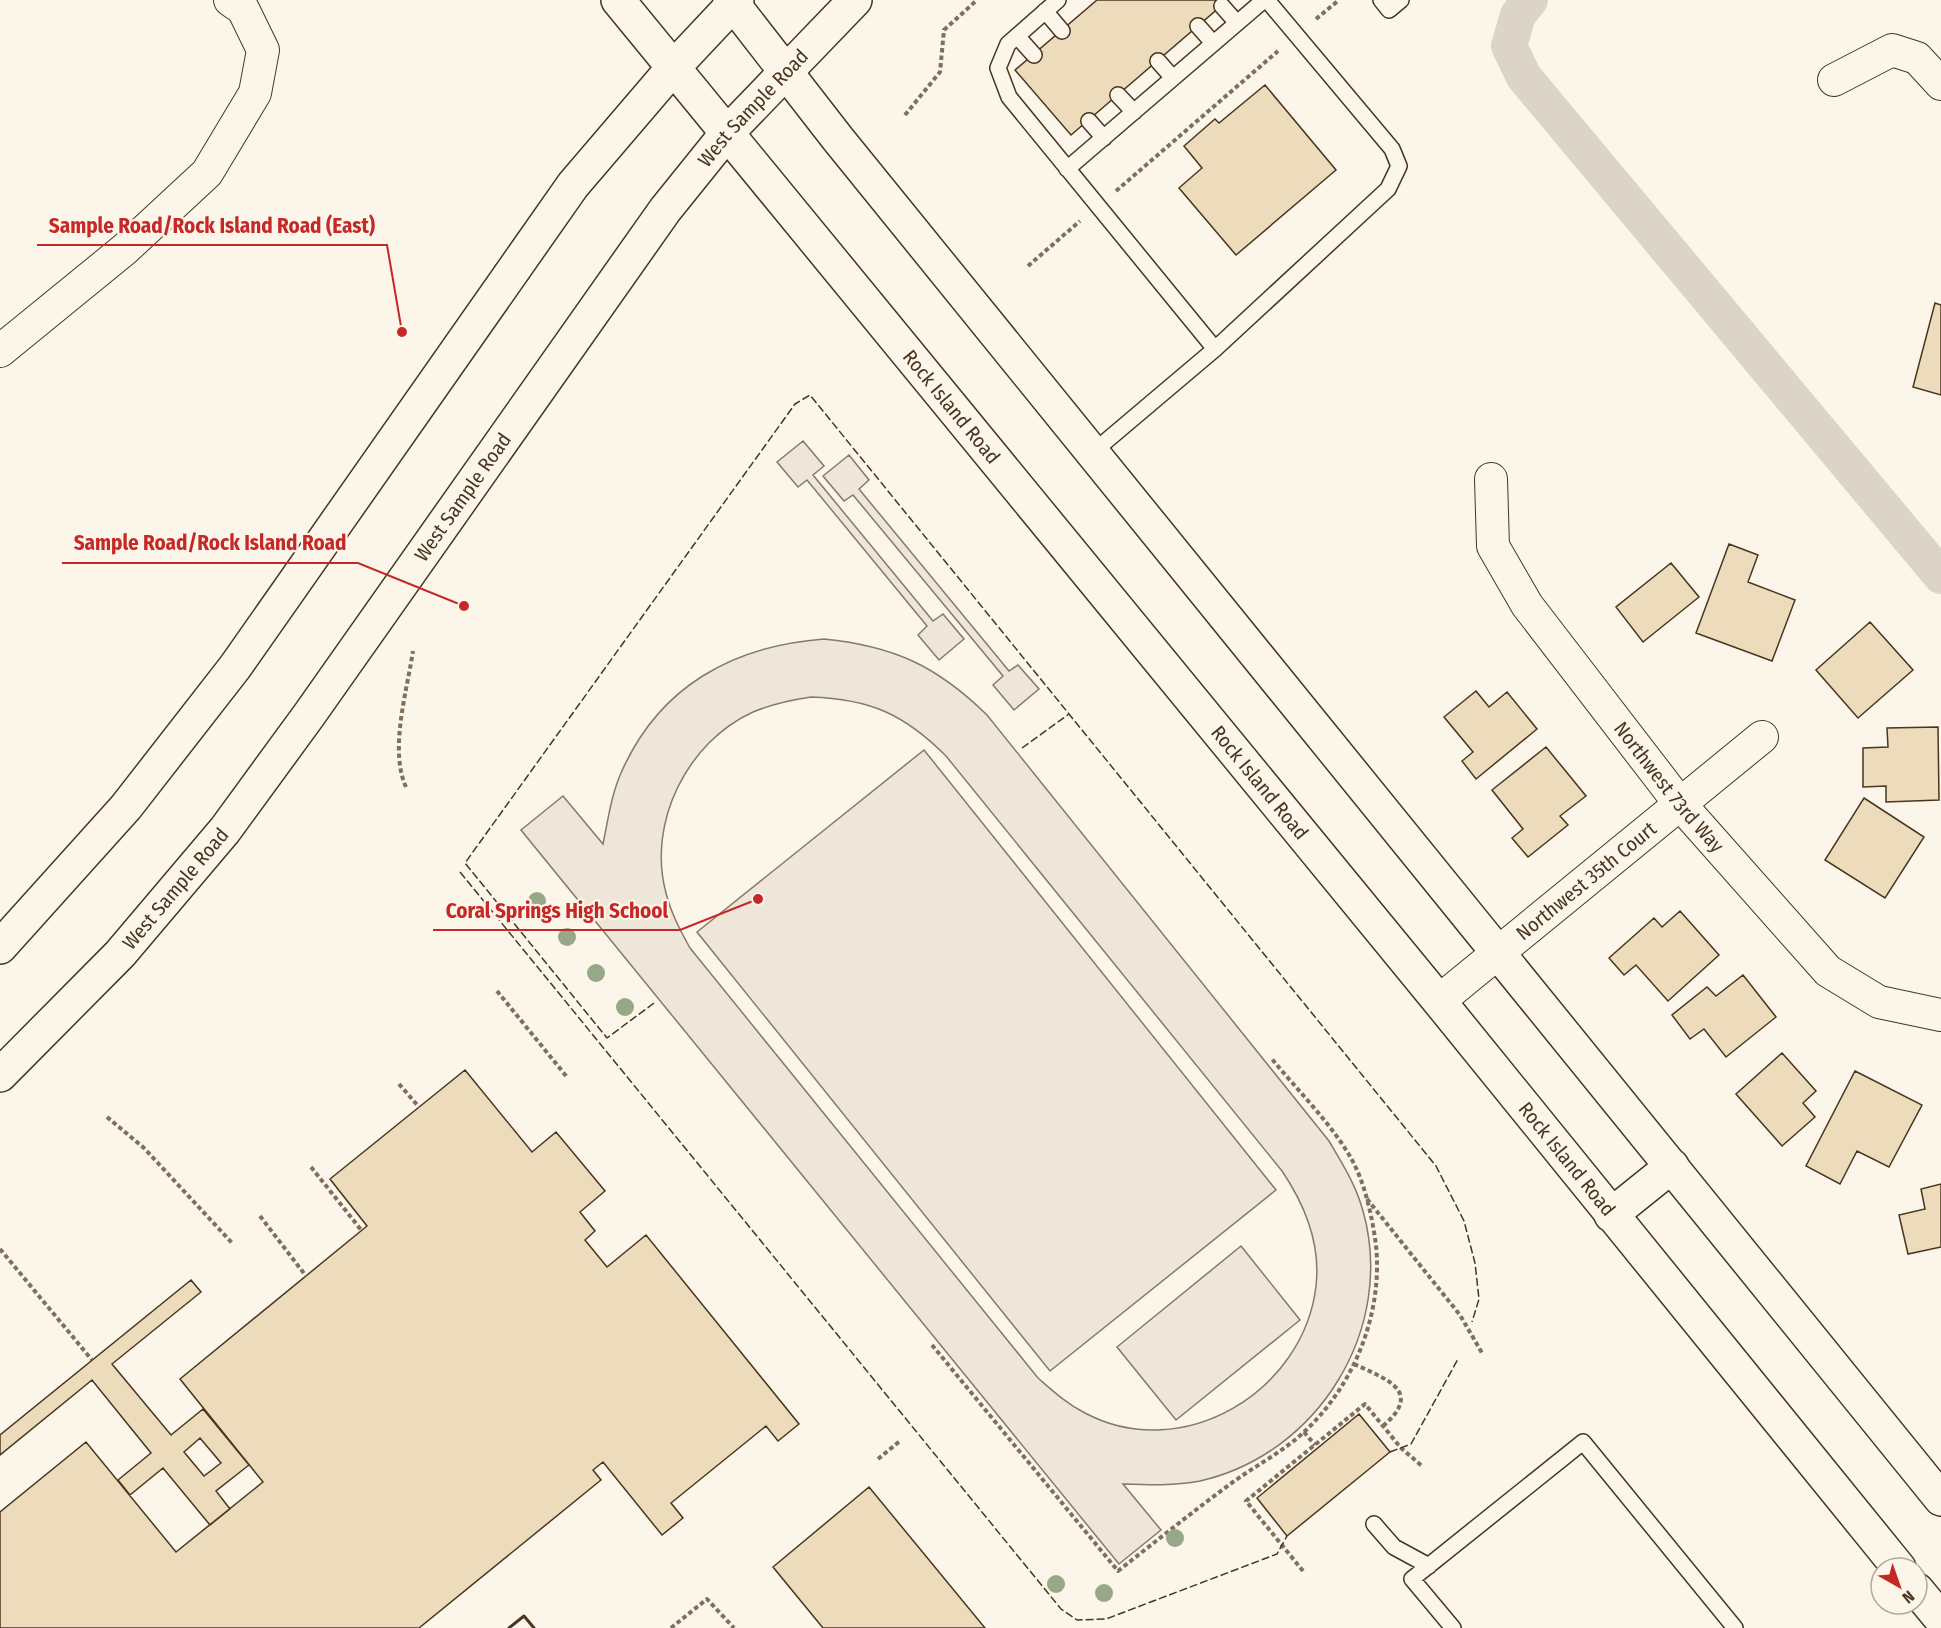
<svg xmlns="http://www.w3.org/2000/svg" width="1941" height="1628" viewBox="0 0 1941 1628" font-family="'Fira Sans Condensed',sans-serif">
  <style>
    .green { fill: #ede6d9; stroke: #887966; stroke-width: 1.5; fill-rule: evenodd }
    .lines { fill: none; stroke-linecap: round; stroke-linejoin: round }
    .canal { stroke: #dcd4c6; stroke-width: 36 }
    .building { fill: #ecdcbc; stroke: #4a3520; stroke-width: 1.5; fill-rule: evenodd }
    .lane-casing { stroke: #4a3520; stroke-width: 18 }
    .street-casing { stroke: #4a3520; stroke-width: 34 }
    .secondary-casing { stroke: #4a3520; stroke-width: 36 }
    .primary-casing { stroke: #4a3520; stroke-width: 36 }
    .path { stroke: #7f6f5c; stroke-width: 4; stroke-dasharray: 4.5 3; stroke-linecap: butt }
    .lane { stroke: #fbf6e9; stroke-width: 15 }
    .street { stroke: #fbf6e9; stroke-width: 32 }
    .secondary { stroke: #fbf6e9; stroke-width: 33 }
    .primary { stroke: #fbf6e9; stroke-width: 33 }
    .fence { stroke: #4a3520; stroke-width: 1.5; stroke-dasharray: 8 3; stroke-linecap: butt }
    .wall { stroke: #4a3520; stroke-width: 3 }
    .tree { fill: #96a887 }
    .labels { text-anchor: middle; stroke-width: 4.5; stroke-linejoin: round; paint-order: stroke }
    .street-label { font-size: 20px; fill: #4a3520; stroke: #fbf6e9 }
    .leader { fill: none; stroke: #c62828; stroke-width: 2 }
    .callout-dot { fill: #c62828; stroke: #fbf6e9; stroke-width: 2 }
    .callout-label { font-size: 21px; text-anchor: middle; font-weight: bold; fill: #c62828; stroke: #fbf6e9; stroke-width: 4.5; stroke-linejoin: round; paint-order: stroke }
  </style>
  <rect width="100%" height="100%" fill="#fbf6e9"/>
  <path class="green" d="M803 441 824 466 813 475 933 621 943 614 964 639 939 660 918 635 927 626 807 480 798 487 777 462Z
    M849 455 869 480 859 489 1009 671 1018 665 1039 689 1014 710 993 685 1003 676 853 495 844 501 823 476Z
    M824 639C894 646 937 666 987 715L1329 1141C1342 1163 1356 1185 1363 1211 1396 1328 1319 1454 1200 1481 1174 1486 1149 1485 1123 1484L1161 1530 1119 1564 521 830 563 796 603 844C608 820 611 796 621 773 659 686 733 646 824 639ZM811 697C870 699 904 714 946 756L1282 1171C1305 1205 1321 1243 1316 1286 1304 1391 1183 1465 1085 1413 1067 1404 1053 1391 1038 1378L690 948C680 930 671 913 666 893 647 823 687 742 753 712 772 704 791 700 811 697Z
    M924 750 1276 1190 1050 1371 697 932Z
    M1241 1246 1300 1320 1176 1420 1117 1347Z"/>
  <g class="lines">
    <path class="canal" d="M1530 0 1518 15 1509 46 1524 77 1941 576"/>
  </g>
  <path class="building" d="M1097 0H1228L1071 135 1015 70Z
    M1265 85 1336 170 1236 255 1179 188 1202 168 1184 146 1215 119 1219 123Z
    M1935 303 1941 305V395L1913 387Z
    M1729 544 1758 555 1748 582 1795 600 1772 661 1696 633Z
    M1671 563 1699 597 1643 642 1616 607Z
    M1870 622 1913 670 1858 718 1816 670Z
    M1476 691 1489 707 1507 692 1537 729 1476 779 1462 761 1473 752 1444 717Z
    M1938 727 1939 800 1886 802V786L1863 787V748L1888 747 1887 728Z
    M1546 747 1586 796 1560 816 1568 825 1528 857 1512 838 1523 829 1492 790Z
    M1864 798 1924 837 1885 898 1825 860Z
    M1680 911 1719 955 1668 1001 1636 965 1624 975 1609 958 1654 918 1662 927Z
    M1743 975 1776 1017 1726 1057 1704 1029 1690 1039 1672 1015 1707 987 1716 996Z
    M1782 1053 1816 1091 1803 1103 1815 1117 1782 1146 1736 1094Z
    M465 1070 532 1152 556 1132 605 1191 580 1212 595 1231 585 1240 607 1267 646 1235 799 1424 778 1441 766 1426 671 1503 683 1518 662 1535 603 1462 593 1470 601 1480 419 1628H0V1512L86 1442 176 1552 263 1482 180 1379 367 1226 330 1179Z
    M1855 1071 1922 1105 1889 1167 1857 1151 1840 1184 1806 1166Z
    M1941 1184V1247L1908 1254 1899 1215 1925 1209 1921 1189Z
    M191 1280 201 1292 112 1364 171 1435 203 1409 249 1465 216 1491 230 1509 210 1525 163 1468 130 1495 118 1480 151 1453 92 1380 0 1455V1435ZM200 1438 221 1463 204 1476 184 1452Z
    M1359 1414 1390 1452 1287 1536 1257 1498Z
    M869 1487 985 1628H823L773 1567Z"/>
  <g class="lines">
    <g class="lane-casing">
      <path id="lane" d="M1058 0 1008 44 998 68 1009 97 1215 349
        M1381 0 1389 10 1401 0
        M1222 6 1237 23
        M1045 11 1062 31
        M1198 26 1213 43
        M1017 36 1034 55
        M1158 61 1173 78
        M1118 95 1134 112
        M1089 121 1104 138
        M1067 169 1264 0
        M1092 453 1215 349 1388 189 1399 166 1392 149 1267 0
        M1374 1524 1394 1547 1429 1566
        M1453 1628 1412 1579 1583 1442 1735 1628"/>
    </g>
    <g class="street-casing">
      <g id="street">
        <path d="M1834 80 1892 50 1917 58 1941 84"/>
        <path d="M0 351 125 249 207 173 255 93 263 50 243 9 230 0"/>
        <path id="s1" d="M1491 479 1493 546 1527 605 1680 804 1828 971 1879 1002 1941 1015"/>
        <path id="s2" d="M1439 1001 1762 737"/>
      </g>
    </g>
    <g class="secondary-casing">
      <g id="secondary">
        <path id="s3" d="M618 0 1439 1001 1899 1568"/>
        <path d="M730 0 838 139 1941 1499"/>
        <path d="M1611 1215 1672 1166"/>
        <path d="M1917 1590 1941 1619"/>
      </g>
    </g>
    <g class="primary-casing">
      <g id="primary">
        <path d="M0 947 126 807 235 667 573 185 673 68 737 0"/>
        <path id="s4" d="M0 1075 120 954 225 830 309 715 665 210 727 133 855 0"/>
      </g>
    </g>
    <path class="path" d="M1316 19 1339 0
      M905 115 940 72 944 30 977 0
      M1116 191 1278 51
      M1028 266 1080 221
      M406 787C389 750 407 691 413 651
      M497 991 567 1077
      M399 1084 419 1107
      M107 1117 144 1148 232 1243
      M311 1167 362 1231
      M1367 1199 1460 1315 1482 1353
      M260 1216 306 1276
      M0 1249 92 1360
      M932 1345 1118 1571C1155 1542 1191 1513 1229 1485 1253 1467 1281 1453 1303 1433 1354 1386 1383 1314 1376 1245 1372 1216 1365 1183 1351 1158 1330 1122 1298 1091 1272 1059
      M1354 1364C1386 1379 1424 1391 1383 1426
      M1304 1432 1315 1445
      M878 1459 900 1441
      M1303 1571 1246 1501 1365 1404 1401 1448 1422 1466
      M671 1628 707 1599 734 1628"/>
    <use href="#lane" class="lane"/>
    <use href="#street" class="street"/>
    <use href="#secondary" class="secondary"/>
    <use href="#primary" class="primary"/>
    <path class="fence" d="M1022 748 1069 714
      M460 872 1061 1609 1077 1620 1106 1619 1277 1554 1287 1536
      M654 1003 607 1038 465 863 795 404 810 395 1436 1166 1464 1221 1475 1263 1479 1299 1472 1322
      M1390 1452 1411 1444 1458 1359"/>
    <path class="wall" d="M509 1628 524 1616 534 1628"/>
  </g>
  <g class="tree">
    <circle cx="537" cy="901" r="9"/>
    <circle cx="567" cy="937" r="9"/>
    <circle cx="596" cy="973" r="9"/>
    <circle cx="625" cy="1007" r="9"/>
    <circle cx="1175" cy="1538" r="9"/>
    <circle cx="1056" cy="1584" r="9"/>
    <circle cx="1104" cy="1593" r="9"/>
  </g>
  <g class="labels">
    <g class="street-label">
      <text dy="7" stroke="none"><textPath href="#s4" startOffset="1228">West Sample Road</textPath></text>
      <text dy="7" stroke="none"><textPath href="#s3" startOffset="526">Rock Island Road</textPath></text>
      <text dy="7" stroke="none"><textPath href="#s4" startOffset="742">West Sample Road</textPath></text>
      <text dy="7" stroke="none"><textPath href="#s3" startOffset="1012">Rock Island Road</textPath></text>
      <text dy="7" stroke="none"><textPath href="#s1" startOffset="366">Northwest 73rd Way</textPath></text>
      <text dy="7" stroke="none"><textPath href="#s2" startOffset="190">Northwest 35th Court</textPath></text>
      <text dy="7" stroke="none"><textPath href="#s4" startOffset="256">West Sample Road</textPath></text>
      <text dy="7" stroke="none"><textPath href="#s3" startOffset="1498">Rock Island Road</textPath></text>
    </g>
  </g>
  <path class="leader" d="M402 332L387 245H37M464 606L358 563H62M758 899L680 930H433"/>
  <g class="callout-dot">
    <circle cx="402" cy="332" r="6"/>
    <circle cx="464" cy="606" r="6"/>
    <circle cx="758" cy="899" r="6"/>
  </g>
  <g class="callout-label">
    <text x="212" y="233">Sample Road/Rock Island Road (East)</text>
    <text x="210" y="550">Sample Road/Rock Island Road</text>
    <text x="557" y="918">Coral Springs High School</text>
  </g>
  <g transform="translate(1899 1586) rotate(140)"><circle r="28" fill="#fbf6e9" stroke="#b4a999" stroke-width="1.5"/>
  <path d="M0-4.5L10 22L0 15L-10 22Z" fill="#c62828"/>
  <text y="-9" font-size="16" font-weight="bold" text-anchor="middle" fill="#4a3520">N</text>
  </g>
</svg>
